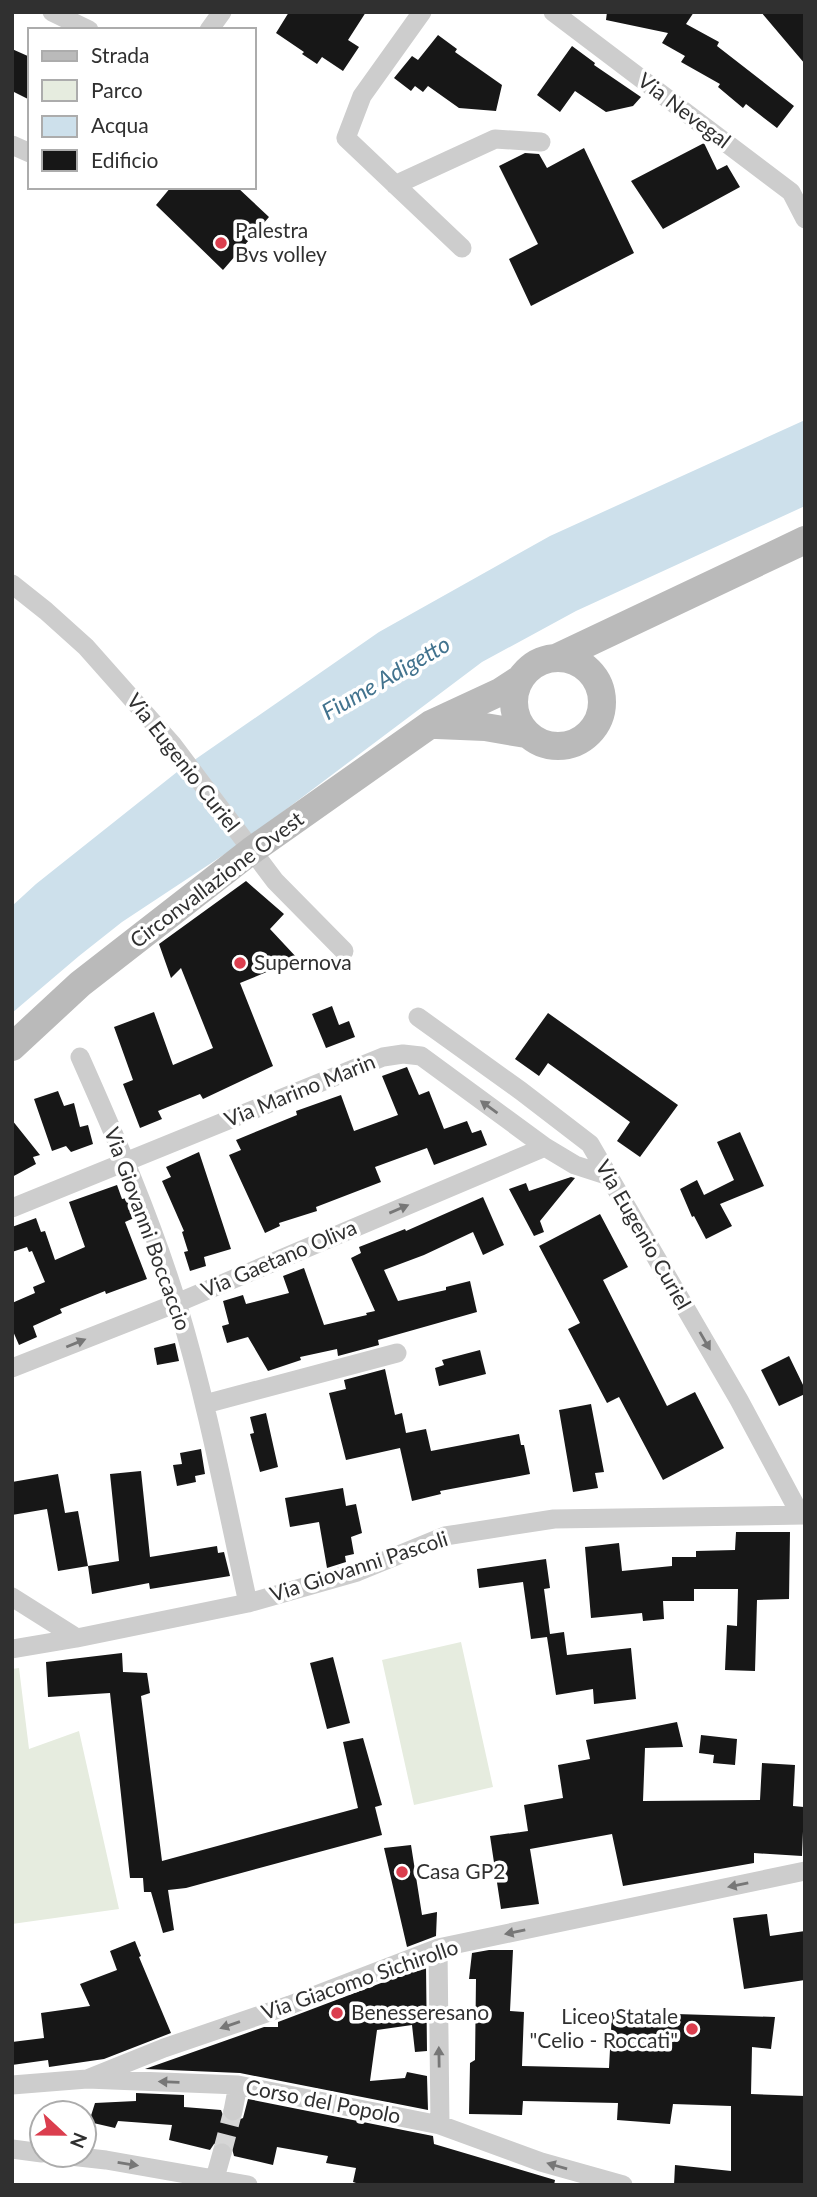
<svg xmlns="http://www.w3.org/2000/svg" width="817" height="2197" viewBox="0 0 817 2197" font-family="Lato,sans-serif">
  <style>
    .green { fill: #e6ecdf }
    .water { fill: #cde0eb }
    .building { fill: #171717 }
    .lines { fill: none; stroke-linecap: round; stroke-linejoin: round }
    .street-tunnel { stroke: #d6d6d6; stroke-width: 19; stroke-dasharray: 19 10; stroke-linecap: butt }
    .street { stroke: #cdcdcd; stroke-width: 19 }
    .secondary { stroke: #bababa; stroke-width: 28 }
    .oneway { fill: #777 }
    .poi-dot { fill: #db3e4e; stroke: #fff; stroke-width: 2.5 }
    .labels { text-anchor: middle; stroke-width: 7; stroke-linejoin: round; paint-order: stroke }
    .street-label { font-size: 21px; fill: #303030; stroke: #fff }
    .poi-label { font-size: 21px; fill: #303030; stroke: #fff; text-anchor: start }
    .water-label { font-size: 23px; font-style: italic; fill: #42738e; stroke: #fff }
  </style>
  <rect width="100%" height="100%" fill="#fff"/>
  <path class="green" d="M461 1642 493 1787 414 1805 382 1660Z
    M19 1668 29 1749 79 1731 119 1909 12 1924V1669Z"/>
  <path class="water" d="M805 420V506L576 611 482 662 240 844 122 922 79 956 12 1013V906L36 884 177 772 379 632 550 536Z"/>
  <path class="building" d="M289 12H366L348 40 359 47 343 71 322 57 317 64 302 54 304 52 276 33Z
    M607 12H694L686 24 719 42 717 46 794 106 777 128 746 104 743 108 718 87 720 84 681 62 685 56 662 43 668 33 606 20Z
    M761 12H805V64Z
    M438 35 457 49 455 52 502 85 496 111 459 108 428 86 423 92 415 86 411 91 394 78 412 56 418 60Z
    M572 46 595 63 594 65 641 97 633 106 606 112 575 91 560 112 537 95Z
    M12 49 30 57V100L12 91Z
    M704 143 717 170 727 165 740 187 663 229 631 181Z
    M584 148 634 253 531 306 509 259 538 244 499 166 525 153 539 154 547 168Z
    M171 187H237L269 217 223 270 156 205Z
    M246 881 284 914 270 929 298 959 240 983 273 1066 203 1099 200 1094 158 1111 162 1119 140 1128 123 1084 133 1080 114 1027 154 1012 173 1065 213 1048 181 968 171 978 159 944Z
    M332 1006 339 1025 349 1021 355 1037 326 1048 312 1014Z
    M548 1013 678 1105 640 1157 617 1141 630 1122 548 1063 539 1076 515 1059Z
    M407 1067 419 1095 429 1091 444 1129 467 1121 472 1133 481 1130 487 1145 434 1165 427 1148 375 1167 381 1182 316 1207 317 1211 279 1223 280 1226 265 1233 229 1155 241 1150 236 1140 297 1115 296 1111 341 1095 354 1131 398 1115 382 1076Z
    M58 1091 64 1106 74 1103 80 1127 88 1125 93 1144 71 1152 66 1146 52 1151 34 1099Z
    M12 1120 40 1155 33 1157 36 1164 12 1177Z
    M740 1132 764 1186 720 1204 732 1226 706 1239 694 1216 692 1217 680 1189 697 1180 704 1195 734 1180 717 1142Z
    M199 1152 231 1249 204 1257 206 1266 190 1271 184 1252 188 1251 182 1232 184 1231 162 1181 171 1177 166 1167Z
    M571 1177 575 1178 540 1221 544 1232 534 1236 509 1189 526 1183 529 1191Z
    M117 1185 122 1199 127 1198 134 1218 125 1222 147 1279 106 1294 105 1291 60 1309 62 1313 33 1326 37 1337 19 1345 12 1329V1303L35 1293 33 1287 45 1282 32 1251 29 1252 27 1247 12 1252V1227L36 1218 41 1232 45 1231 55 1260 85 1247 69 1202Z
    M483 1197 504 1245 483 1255 473 1232 424 1255 384 1270 398 1301 446 1290V1287L470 1281 477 1312 378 1340 379 1345 338 1356 337 1349 300 1357 301 1360 268 1371 248 1337 227 1343 222 1326 229 1324 223 1301 243 1295 246 1304 289 1293 283 1276 304 1268 324 1325 367 1315 366 1313 375 1311 351 1258 361 1253 359 1247 405 1229 406 1231Z
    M600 1214 628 1267 603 1280 667 1406 695 1392 724 1448 663 1480 619 1397 607 1403 568 1329 580 1323 539 1246Z
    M175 1343 179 1361 157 1365 154 1348Z
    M480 1350 486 1374 439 1386 435 1368 444 1365 442 1360Z
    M789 1356 805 1389V1394L779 1406 761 1370Z
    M385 1369 395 1415 402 1413 406 1433 426 1429 431 1451 519 1434 521 1445H524L530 1474 440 1491 441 1494 412 1501 400 1448 346 1460 329 1393 346 1389 344 1380Z
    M591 1404 604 1472 595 1473 598 1488 573 1492 559 1410Z
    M266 1413 278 1467 260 1472 250 1434 254 1433 250 1417Z
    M201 1449 205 1474 195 1476 196 1482 177 1486 173 1465 182 1464 180 1453Z
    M141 1471 150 1557 217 1546 218 1553 224 1552 230 1576 150 1589 149 1583 92 1594 88 1566 119 1561 110 1474Z
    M58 1474 65 1513 78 1511 88 1566 58 1571 47 1509 12 1515V1482Z
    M343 1488 346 1506 356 1504 362 1533 351 1537 354 1554 345 1556 346 1562 327 1568 319 1522 290 1527 285 1498Z
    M736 1532H790L789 1599 757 1600 755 1671 725 1670 727 1625 737 1626 738 1589H694V1601H663L664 1619 643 1621 642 1613 591 1618 585 1547 619 1543 622 1571 672 1566V1557H696V1551L735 1550Z
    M546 1559 550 1588 544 1589 550 1634 564 1632 567 1655 631 1648 636 1699 594 1704 593 1689 556 1695 547 1637 531 1639 523 1582 479 1588 477 1569Z
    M122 1653 123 1672 147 1673 150 1693 141 1696 162 1861 358 1808 343 1742 363 1738 382 1805 375 1807 382 1835 186 1888 168 1890 174 1930 163 1933 151 1892H144L143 1878H130L110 1693 48 1697 46 1662Z
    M333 1657 350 1723 327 1729 310 1663Z
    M677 1722 683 1747 645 1748 643 1801 760 1800 762 1763 795 1765 793 1806 804 1807 802 1856 754 1853V1863L623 1886 612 1834 530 1849 539 1904 501 1909 490 1836 528 1831 524 1805 563 1798 558 1765 590 1759 586 1740Z
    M701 1735 737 1739 735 1765 713 1763 714 1755 699 1753Z
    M411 1845 422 1915 437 1912 436 1936 407 1947 384 1848Z
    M767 1914 770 1936 805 1931V1980L744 1989 733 1918Z
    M135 1941 141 1956 139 1957 171 2033 104 2059 49 2067 48 2060 12 2065V2042L44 2038 41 2013 90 2006 80 1984 117 1970 110 1951Z
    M489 1950H513L510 2011 524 2012 522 2066 609 2068 612 2012 775 2017 771 2049 752 2047 751 2094 805 2096V2185H674L675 2165 731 2171V2106L673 2104 670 2124 617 2120 618 2103 523 2101 522 2115 469 2114 470 2063 475 2060 476 1979H469L472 1953Z
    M426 1966 427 2051 415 2052 412 2025 377 2030 370 2081 405 2078 407 2072 427 2076 428 2110 240 2073 145 2069 264 2027H278V2022Z
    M136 2093 184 2095V2107L221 2110 225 2120 231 2123 243 2118 248 2099 433 2136 434 2144 555 2180 554 2185H362L353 2182 356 2168 326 2163 328 2156 277 2147 273 2165 234 2156 231 2145 225 2141 214 2144 210 2150 169 2140 172 2125 118 2121 115 2128 89 2122 95 2103 136 2101Z"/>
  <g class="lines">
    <path class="street-tunnel" d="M222 2153 233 2111"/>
    <path class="street" d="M52 12 89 30
      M422 12 362 96 346 138 462 248
      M553 12 791 192 805 219
      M209 30 222 12
      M12 145 30 153
      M395 185 495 139 541 142
      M12 584 46 611 86 647 172 744 275 881 344 951
      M418 1017 521 1091 590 1144 739 1400 800 1514
      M80 1057C116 1138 151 1219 177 1303 207 1401 226 1503 248 1603
      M12 1208 383 1057 403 1054 421 1056 545 1147 575 1165 609 1176
      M12 1368 177 1303 545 1147
      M205 1404 397 1353
      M12 1597 77 1638 248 1603 357 1572 445 1536 554 1519 805 1515
      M12 1649 77 1638
      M438 1948 440 2125
      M87 2079 164 2048 290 2005 438 1948 805 1871
      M12 2085 87 2079 238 2085 440 2125 541 2162 623 2185
      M233 2111 238 2085
      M12 2149 42 2153
      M61 2155 106 2160 248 2185
      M215 2178 222 2153"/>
    <path class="secondary" d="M514 702a44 44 0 1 1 88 0a44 44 0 1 1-88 0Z
      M556 658 805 540
      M437 725 485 727 526 734
      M12 1047 80 984 251 851 431 724 500 692 520 679"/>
  </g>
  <defs><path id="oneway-solid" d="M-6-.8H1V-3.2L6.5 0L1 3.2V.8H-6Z" transform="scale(1.75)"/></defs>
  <g class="oneway">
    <use href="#oneway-solid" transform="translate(489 1107) rotate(-144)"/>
    <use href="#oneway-solid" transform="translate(399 1209) rotate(-23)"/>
    <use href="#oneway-solid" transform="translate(705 1341) rotate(60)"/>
    <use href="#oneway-solid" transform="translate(76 1343) rotate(-22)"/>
    <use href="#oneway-solid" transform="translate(738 1885) rotate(168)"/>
    <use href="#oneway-solid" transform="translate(515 1932) rotate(168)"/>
    <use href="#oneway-solid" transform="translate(230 2025) rotate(161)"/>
    <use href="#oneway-solid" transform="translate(439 2057) rotate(-91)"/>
    <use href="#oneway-solid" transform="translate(169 2082) rotate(-178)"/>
    <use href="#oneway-solid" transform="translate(128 2164) rotate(9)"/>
    <use href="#oneway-solid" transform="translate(557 2166) rotate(-164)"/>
  </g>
  <g class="poi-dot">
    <circle cx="221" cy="243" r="7"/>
    <circle cx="240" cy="963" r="7"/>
    <circle cx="402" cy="1872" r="7"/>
    <circle cx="337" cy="2013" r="7"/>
    <circle cx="692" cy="2029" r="7"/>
  </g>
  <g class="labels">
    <g class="street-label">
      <text transform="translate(684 111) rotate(37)" y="7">Via Nevegal</text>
      <text transform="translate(183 763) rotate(52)" y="7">Via Eugenio Curiel</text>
      <text transform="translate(217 880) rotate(-37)" y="7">Circonvallazione Ovest</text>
      <text transform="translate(300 1091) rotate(-22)" y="7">Via Marino Marin</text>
      <text transform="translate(147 1229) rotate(70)" y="7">Via Giovanni Boccaccio</text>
      <text transform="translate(643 1235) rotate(60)" y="7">Via Eugenio Curiel</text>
      <text transform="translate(279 1259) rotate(-23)" y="7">Via Gaetano Oliva</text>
      <text transform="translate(359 1567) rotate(-18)" y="7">Via Giovanni Pascoli</text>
      <text transform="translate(360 1980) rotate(-19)" y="7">Via Giacomo Sichirollo</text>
      <text transform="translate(323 2102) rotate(11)" y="7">Corso del Popolo</text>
    </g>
    <g class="poi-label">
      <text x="235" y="238">Palestra<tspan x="235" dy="24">Bvs volley</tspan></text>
      <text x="254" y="970">Supernova</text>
      <text x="416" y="1879">Casa GP2</text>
      <text x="351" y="2020">Benesseresano</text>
      <text x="678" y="2024" text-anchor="end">Liceo Statale<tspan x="678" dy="24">"Celio - Roccati"</tspan></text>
    </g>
    <g class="water-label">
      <text transform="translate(386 678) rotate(-30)" y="8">Fiume Adigetto</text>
    </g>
  </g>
  <rect width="817" height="2197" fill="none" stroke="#303030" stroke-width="28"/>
  <rect x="28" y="28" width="228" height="161" fill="#ffffff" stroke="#acacac" stroke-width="2"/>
  <rect x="42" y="51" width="35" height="10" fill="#bababa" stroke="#acacac" stroke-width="2"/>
  <text x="91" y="63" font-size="21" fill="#303030">Strada</text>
  <rect x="42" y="80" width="35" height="21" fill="#e6ecdf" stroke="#acacac" stroke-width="2"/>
  <text x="91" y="98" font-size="21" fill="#303030">Parco</text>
  <rect x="42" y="116" width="35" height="21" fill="#cde0eb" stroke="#acacac" stroke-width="2"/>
  <text x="91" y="133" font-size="21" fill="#303030">Acqua</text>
  <rect x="42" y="150" width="35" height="21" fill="#171717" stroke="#acacac" stroke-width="2"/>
  <text x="91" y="168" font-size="21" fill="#303030">Edificio</text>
  <g transform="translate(63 2134) rotate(112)"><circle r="33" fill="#ffffff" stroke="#acacac" stroke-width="2"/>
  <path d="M0-5L12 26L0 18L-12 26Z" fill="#db3e4e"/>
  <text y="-10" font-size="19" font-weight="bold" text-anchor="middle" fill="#303030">N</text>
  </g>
</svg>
